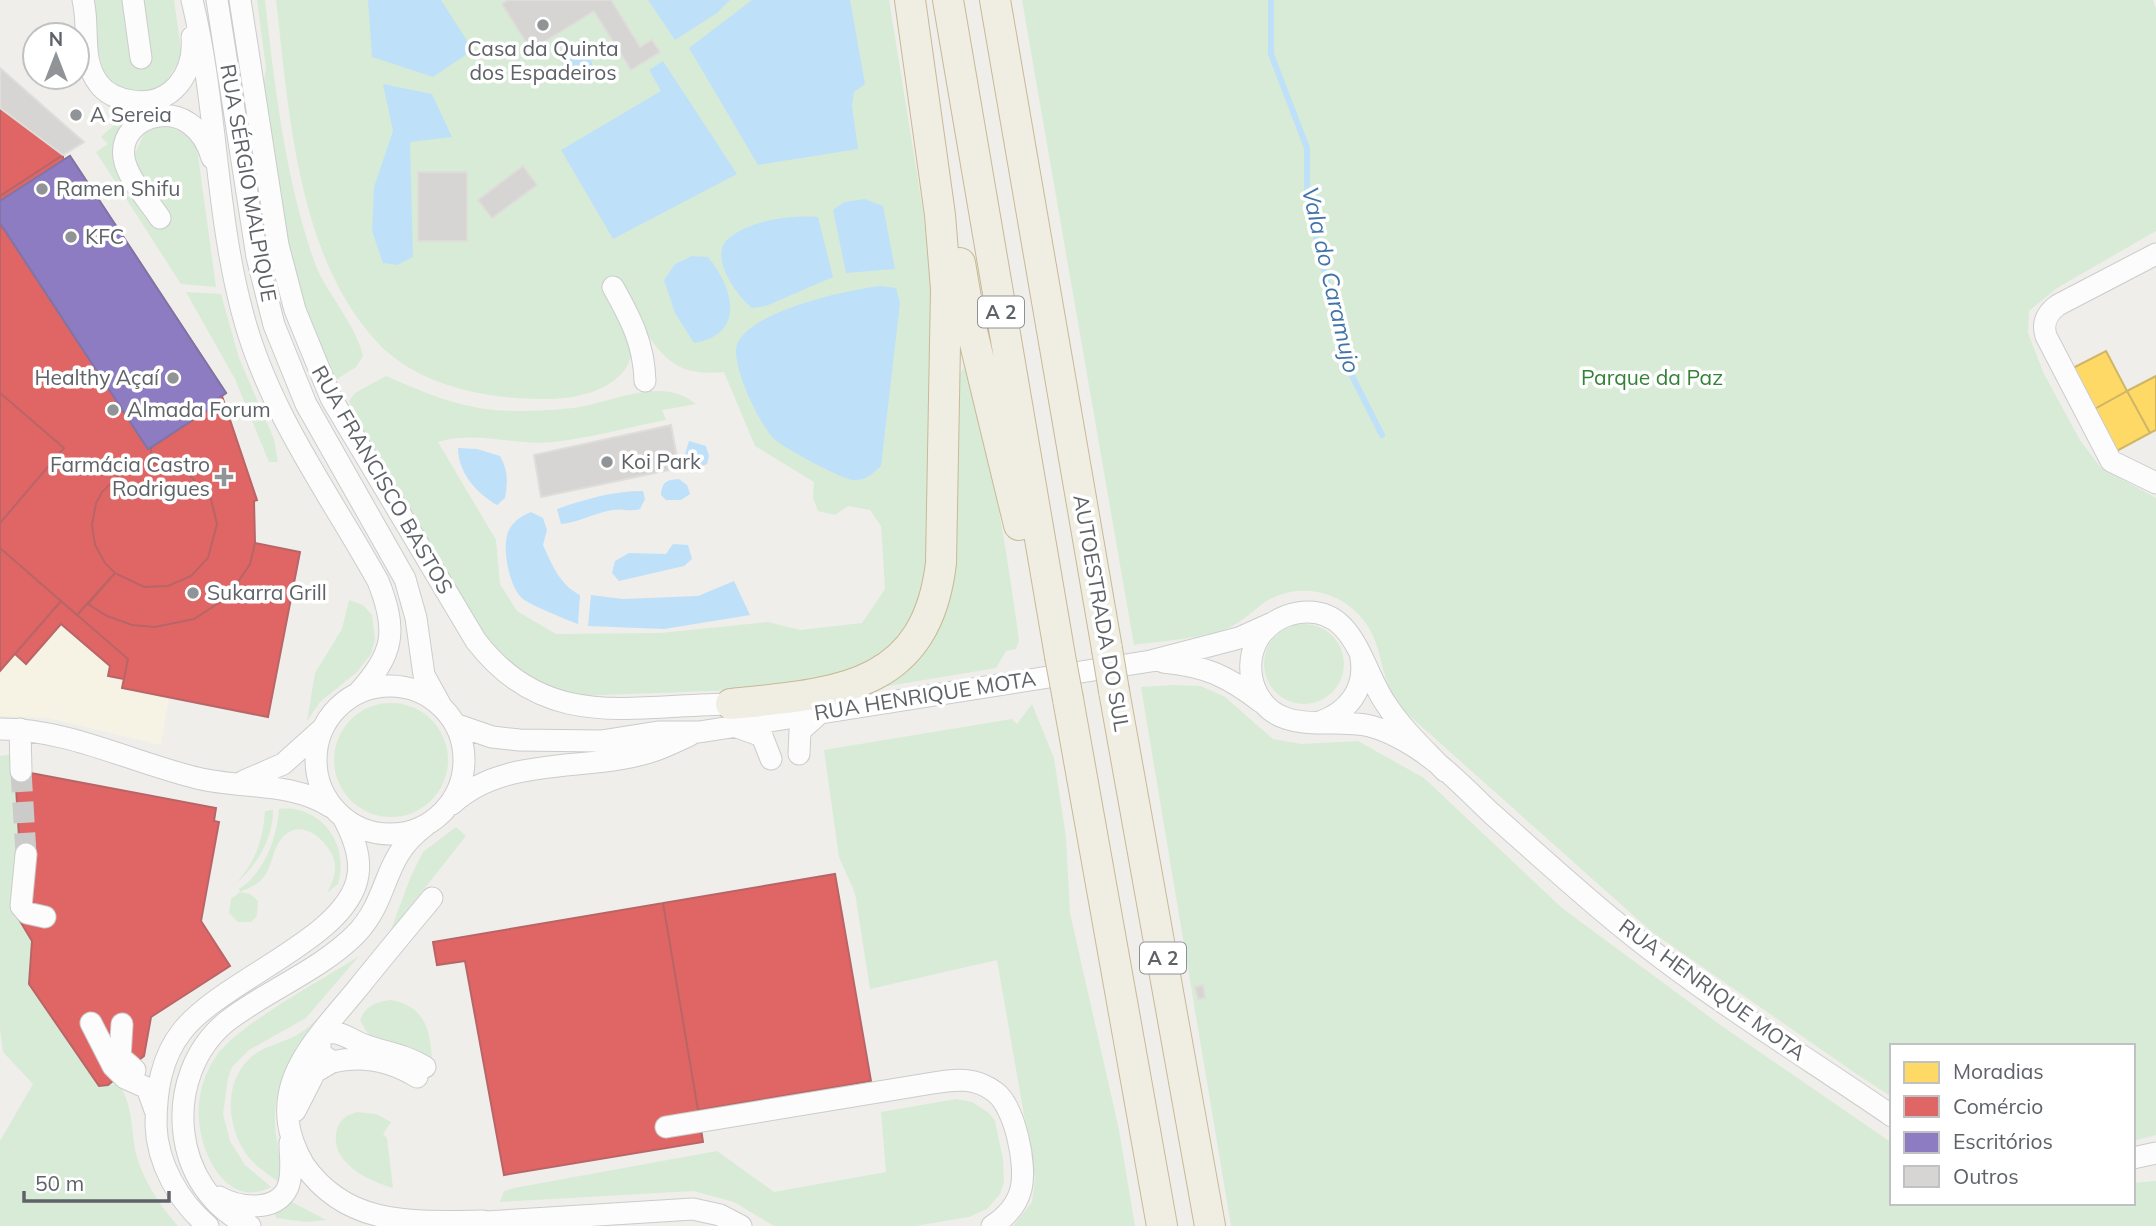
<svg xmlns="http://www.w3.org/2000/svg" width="2156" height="1226" viewBox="0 0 2156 1226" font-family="Mulish,sans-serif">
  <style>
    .commercial { fill: #f7f3e4 }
    .green { fill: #d8ebd6 }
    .water { fill: #bfe0f9 }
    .homes { fill: #ffd966; stroke: #cfb667; stroke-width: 2 }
    .shops { fill: #e06666; stroke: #b96567; stroke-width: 2 }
    .offices { fill: #8e7cc3; stroke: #8074a8; stroke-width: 2 }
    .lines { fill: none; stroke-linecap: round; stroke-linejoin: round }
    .stream { stroke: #bfe0f9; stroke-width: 6 }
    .building { fill: #d6d5d3; stroke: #deddd9; stroke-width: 2 }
    .minor-tunnel { stroke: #cbcbca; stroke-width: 21; stroke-dasharray: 21 10; stroke-linecap: butt }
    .minor-casing { stroke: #cbcccc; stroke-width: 23 }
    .highway-casing { stroke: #c8b996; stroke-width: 32 }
    .minor { stroke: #fdfcfc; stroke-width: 21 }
    .highway { stroke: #f0ede3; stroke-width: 30 }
    .highway-bridge-casing { stroke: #c8b996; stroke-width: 32; stroke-linecap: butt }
    .highway-bridge { stroke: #f0ede3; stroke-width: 30 }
    .poi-dot { fill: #919496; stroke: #fff; stroke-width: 2.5 }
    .labels { text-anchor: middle; stroke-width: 7; stroke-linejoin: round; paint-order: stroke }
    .shield { fill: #fff; stroke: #8f9295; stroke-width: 2 }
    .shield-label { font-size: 19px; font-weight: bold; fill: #5f6368 }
    .poi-label { font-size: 21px; fill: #5f6368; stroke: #fff; text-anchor: start }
    .street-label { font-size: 21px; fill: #5f6368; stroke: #fff }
    .park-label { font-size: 21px; fill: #348238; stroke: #fff }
    .water-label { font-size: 23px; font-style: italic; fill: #4174aa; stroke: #fff }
  </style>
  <rect width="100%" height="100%" fill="#efeeea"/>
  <path class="commercial" d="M61 601 128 659 122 688 169 697 161 745 48 718 0 716V671Z"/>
  <path class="green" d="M95 0H174L181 50 178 63 160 90 148 95 116 88 105 77 97 47Z
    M257 0H265C275 89 285 176 314 261 326 294 355 322 363 356L356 367 334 381 308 319 291 257 263 87 266 68Z
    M276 0H889L923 211 935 316 927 587 913 620 873 663 820 681 738 690 576 696 547 688 525 675 499 654 461 601 358 423 349 401 355 393 386 376C420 391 455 406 493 410 519 412 547 411 573 408 612 403 662 375 696 404L662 410 666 420C629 427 590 438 553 442 515 446 474 430 438 442L496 540 500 584 517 611 556 634 660 633 768 622 800 630 862 623 885 589 881 526 870 510 848 506 835 515 818 511 813 498 814 482 755 446 724 372C678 377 662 359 640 322 636 336 634 355 626 368 610 391 575 399 549 399 491 400 418 387 377 342 297 256 289 111 276 0Z
    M1022 0H2153L2156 9V231L2057 288 2029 311 2028 333 2044 374 2080 440 2101 468 2156 498V1135L2133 1141V1046H1892V1097L1858 1075 1652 932 1403 710C1379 684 1385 649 1365 622 1342 590 1298 581 1265 602 1250 613 1238 626 1220 631 1193 639 1162 641 1134 645Z
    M107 104 143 110 131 162 145 132 164 125 189 135 197 148 216 287 181 284 96 152 108 144 101 137 114 125 113 115Z
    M186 292 221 294 239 358 274 439 278 462H269L235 379Z
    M964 367C993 456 1006 548 1019 640L1016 649 1006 651 996 668 882 687C916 663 928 651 944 612L959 376Z
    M349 600 363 605 372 615 375 639 371 654 357 672 320 702 307 721 315 673 342 629Z
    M1264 664a40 40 0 1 1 80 0a40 40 0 1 1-80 0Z
    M1173 685 1201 686 1225 697 1273 739 1301 744 1358 741 1424 778 1562 908 1719 1024 1892 1143V1203H2133V1183L2156 1181V1226H1231L1141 687Z
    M334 760a57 57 0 1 1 114 0a57 57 0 1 1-114 0Z
    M1032 704 1054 758 1066 837 1070 913 1119 1130 1135 1226H1013L1032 1202 1035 1178 997 960 870 989 855 893 839 857 824 750 1012 719 1017 724Z
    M14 754 20 854 14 911 32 941 29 984 99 1086 118 1084C133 1102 131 1131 136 1154 143 1180 160 1206 178 1226H0V1141L33 1084 3 1052 0 1029V756Z
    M279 809C321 804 350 845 338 884L327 893C333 881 338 870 333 857 325 838 300 817 282 838 272 849 273 866 263 878 257 885 249 888 240 892L250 894 258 901 257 916 251 922H238L229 913 231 899 240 892 239 889C265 872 277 838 279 809Z
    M273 810C273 839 257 866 234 885 255 864 263 840 265 811Z
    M456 827 466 836 390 932 411 876 423 852Z
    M359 956 306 1018 249 1050 232 1067 228 1078 223 1114 230 1141 245 1165 271 1187C228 1210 201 1155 199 1120 197 1098 203 1076 215 1058 236 1025 323 980 359 956Z
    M391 1000C424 1006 430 1028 432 1059L411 1047 368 1034 360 1020C366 1005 376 1002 391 1000Z
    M326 1010C300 1044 273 1078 275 1123 276 1144 282 1161 280 1183 268 1174 255 1166 247 1155 227 1128 223 1084 249 1059 262 1046 281 1044 297 1035 308 1029 317 1019 326 1010Z
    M956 1099 972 1102 989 1113 995 1121 1003 1159 1004 1182 1000 1194 987 1209 969 1217 915 1226H774L734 1202 693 1191 500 1202 504 1191 514 1188 717 1151 774 1192 886 1172 881 1112Z
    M357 1112 376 1114 391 1122 383 1134 387 1138 393 1188C368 1181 328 1162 337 1129 340 1119 347 1115 357 1112Z
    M290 1201 326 1220 306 1222 276 1218 275 1213Z"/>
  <path class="water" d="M368 0H441L473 50 433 77 372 57Z
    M648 0H730L717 13 675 40Z
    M752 0H850L865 84 854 92 852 106 858 149 758 165 689 48Z
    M562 65a15 15 0 1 1 30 0a15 15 0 1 1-30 0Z
    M663 61 737 174 613 239 561 150 661 91 649 70Z
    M383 84 432 94 452 137 410 142 413 257 397 265 383 263 372 231 374 187 393 131Z
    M865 199 883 206 895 269 846 273 833 210 844 202Z
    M818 217 833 277 766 306 752 308C737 296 707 255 729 238 751 220 791 215 818 217Z
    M692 256 708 257C734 289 746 334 694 343L675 313 664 280 675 264Z
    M880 286 896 288 900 303 881 466C872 474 867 480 854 480 845 481 782 447 774 439 759 424 728 360 738 342 755 310 846 290 880 286Z
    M689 441 706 446 709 456 707 464 694 469 685 454Z
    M458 448 477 449 500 456C508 470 508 481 505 498L497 505C476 493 458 472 458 448Z
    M679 479 687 485 690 494 681 500H666L661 495C662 481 667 480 679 479Z
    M643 491 645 499 640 509C630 512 621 508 612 510 594 513 580 522 561 524L557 509C586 499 613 491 643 491Z
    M531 512 543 518 547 530 543 545C552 565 560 585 580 595L578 624C565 619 533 606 523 599 509 589 500 543 510 528 515 520 522 516 531 512Z
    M673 544 688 545 692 559 684 566 619 581 612 573 615 561 629 553 666 554Z
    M734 581 750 615 664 629 588 626 591 595 623 599 698 596Z"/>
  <path class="homes" d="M2106 351 2127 391 2093 410 2071 369Z
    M2156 376V430L2150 433 2127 391Z
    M2127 391 2150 433 2115 452 2093 410Z"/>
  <path class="shops" d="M0 108 63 155V160L70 156 226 393 222 396 257 500 254 501 255 543 300 552 268 717 122 688 128 659 61 601 0 671Z
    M0 108 63 155 0 196Z
    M0 223 148 449 151 448 152 463 139 465 119 475 102 492 96 503 92 525 95 545 105 563 115 573 77 615 0 548V523L64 448 0 393Z
    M222 396 257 500 254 501 255 543 250 564 228 597 194 619 155 627 132 625 107 616 88 604 115 573 144 587 168 586 191 576 208 558 217 524 211 499 187 472 166 464 152 463 151 448 214 406 212 402Z
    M61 601 128 659 124 679 108 676 110 666 61 624 26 664 15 654Z
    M15 770 216 808 214 821 219 822 201 921 230 966 151 1017 144 1056 108 1085 99 1086 29 984 32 941 14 911 20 854Z
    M835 874 871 1081 698 1110 663 903Z
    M835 874 871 1081 698 1110 703 1142 504 1175 465 961 437 965 433 942Z"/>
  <path class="offices" d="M70 156 226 393 212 402 214 406 148 449 0 223V201Z"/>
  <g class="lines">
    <path class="stream" d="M1271 0V54L1307 148V198L1346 364 1382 435"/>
  </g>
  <path class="building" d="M508 0H611L640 47 652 40 660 52 631 70 594 11 531 50 502 4Z
    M0 68 84 142 63 155 0 108Z
    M523 166 537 185 492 218 478 200Z
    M418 172H467V241H418Z
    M671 425 679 468 541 497 534 455Z
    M1203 985 1205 998 1198 999 1195 987Z"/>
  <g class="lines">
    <path class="minor-tunnel" d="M21 771 26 854"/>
    <g class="minor-casing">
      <path id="minor" d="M83 0C90 28 80 60 99 84 107 95 119 99 132 101 172 107 195 73 192 37
        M133 0 141 58
        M192 0C217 102 215 209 242 311 267 410 329 493 378 581 398 631 394 654 358 693
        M217 0 257 257 274 325 306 404 405 579 416 618 424 675 440 704
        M240 0 278 245 295 310 331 398 476 641C546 732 631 705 731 704
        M160 218C149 201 127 178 124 158 117 113 193 91 212 158
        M2156 254 2058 305C2047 313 2042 323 2046 336L2111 461 2156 483
        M613 287C631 319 644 344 645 381
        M1163 662C1205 666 1228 676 1261 702
        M316 760a74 74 0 1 1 148 0a74 74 0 1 1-148 0Z
        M1320 722C1348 712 1366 689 1361 658
        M457 725 492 737 519 740 601 741 658 732H699L1151 661 1239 638 1270 624
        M737 727 762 736 771 759
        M0 729C68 729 131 762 197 778 241 789 291 781 331 807
        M20 729 21 771
        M799 754 800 731 820 713
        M1445 771C1425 750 1402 729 1386 704 1361 669 1355 603 1297 613 1280 616 1265 626 1257 641 1249 656 1249 674 1255 689 1275 737 1330 717 1370 726 1386 730 1401 738 1415 747 1443 765 1467 790 1491 813 1533 850 1574 888 1617 923 1703 994 1800 1053 1892 1116
        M244 781 283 764 322 729
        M452 804C505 755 586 772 650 752 664 748 677 741 690 735
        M26 854 21 906 27 913 45 917
        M432 898C407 928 382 958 358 988 313 1043 260 1090 304 1165 347 1226 409 1222 483 1221
        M91 1023 113 1066 125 1078 147 1088 155 1110
        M122 1024 120 1057 135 1070
        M417 1077C391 1061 362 1055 332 1062L320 1053V1034C340 1028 349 1040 367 1046 388 1053 406 1055 425 1067
        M295 1111 315 1072 332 1062
        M666 1127 933 1083C955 1079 976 1077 995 1092 1015 1107 1027 1165 1021 1189 1017 1205 1006 1217 992 1226
        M2133 1158 2156 1153
        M219 1197C239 1208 277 1213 288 1187 293 1174 290 1157 290 1143
        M470 1223 693 1209 720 1215 741 1226
        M208 1226C179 1202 157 1163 156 1125 156 1091 161 1057 183 1030 225 978 349 938 358 875 361 855 353 836 344 819
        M250 1226C170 1190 161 1076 226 1022 267 990 319 971 356 934 391 897 381 858 425 826"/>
    </g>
    <g class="highway-casing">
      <path id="highway" d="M948 0 1060 656
        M995 0 1107 649
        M960 263 971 327 1019 525
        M1114 691 1210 1226
        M1068 699 1162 1226
        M731 704C836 693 926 690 941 563L946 289 940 215 910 0"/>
    </g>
    <use href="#minor" class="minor"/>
    <use href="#highway" class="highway"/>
    <g class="highway-bridge-casing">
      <path id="highway-bridge" d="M1107 649 1114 691
        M1060 656 1068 699"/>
    </g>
    <use href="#highway-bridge" class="highway-bridge"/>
  </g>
  <g class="poi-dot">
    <circle cx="543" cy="25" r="7"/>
    <circle cx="76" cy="115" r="7"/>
    <circle cx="42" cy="189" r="7"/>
    <circle cx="71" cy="237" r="7"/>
    <circle cx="173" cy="378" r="7"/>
    <circle cx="113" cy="410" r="7"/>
    <circle cx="607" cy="462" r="7"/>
    <path d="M220.5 466.5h7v7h7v7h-7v7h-7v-7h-7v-7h7z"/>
    <circle cx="193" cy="593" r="7"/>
  </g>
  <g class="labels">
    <g class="shield">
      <rect x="978" y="296.5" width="46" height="31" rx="5"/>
      <rect x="1140" y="942.5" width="46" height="31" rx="5"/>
    </g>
    <g class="shield-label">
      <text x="1001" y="319">A 2</text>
      <text x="1163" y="965">A 2</text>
    </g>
    <g class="poi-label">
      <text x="543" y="56" text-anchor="middle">Casa da Quinta<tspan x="543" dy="24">dos Espadeiros</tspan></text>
      <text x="90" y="122">A Sereia</text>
      <text x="56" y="196">Ramen Shifu</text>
      <text x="85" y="244">KFC</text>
      <text x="159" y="385" text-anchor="end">Healthy Açaí</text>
      <text x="127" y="417">Almada Forum</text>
      <text x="621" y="469">Koi Park</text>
      <text x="210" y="472" text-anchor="end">Farmácia Castro<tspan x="210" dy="24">Rodrigues</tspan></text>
      <text x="207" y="600">Sukarra Grill</text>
    </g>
    <g class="street-label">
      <text transform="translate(248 183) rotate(80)" y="7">RUA SÉRGIO MALPIQUE</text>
      <text transform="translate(382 480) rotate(60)" y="7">RUA FRANCISCO BASTOS</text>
      <text transform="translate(1101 613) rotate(80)" y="7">AUTOESTRADA DO SUL</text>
      <text transform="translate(925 696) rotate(-9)" y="7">RUA HENRIQUE MOTA</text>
      <text transform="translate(1712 990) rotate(36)" y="7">RUA HENRIQUE MOTA</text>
    </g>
    <g class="park-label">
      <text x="1652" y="385">Parque da Paz</text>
    </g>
    <g class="water-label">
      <text transform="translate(1331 280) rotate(77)" y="8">Vala do Caramujo</text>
    </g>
  </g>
  <rect x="1890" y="1044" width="245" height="161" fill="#ffffff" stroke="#bfc1c3" stroke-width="2"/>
  <rect x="1904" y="1062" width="35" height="21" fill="#ffd966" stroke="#bfc1c3" stroke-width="2"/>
  <text x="1953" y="1079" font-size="21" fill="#5f6368">Moradias</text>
  <rect x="1904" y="1096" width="35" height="21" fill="#e06666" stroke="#bfc1c3" stroke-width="2"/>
  <text x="1953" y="1114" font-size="21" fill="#5f6368">Comércio</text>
  <rect x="1904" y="1132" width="35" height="21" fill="#8e7cc3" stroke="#bfc1c3" stroke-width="2"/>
  <text x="1953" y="1149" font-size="21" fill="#5f6368">Escritórios</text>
  <rect x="1904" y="1166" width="35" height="21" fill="#d6d5d3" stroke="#bfc1c3" stroke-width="2"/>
  <text x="1953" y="1184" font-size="21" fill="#5f6368">Outros</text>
  <g transform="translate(56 56)"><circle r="33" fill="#ffffff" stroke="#bfc1c3" stroke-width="2"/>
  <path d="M0-5L12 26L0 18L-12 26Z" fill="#919496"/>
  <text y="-10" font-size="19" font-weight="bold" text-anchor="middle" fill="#5f6368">N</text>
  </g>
  <path d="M24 1191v10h145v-10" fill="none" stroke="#5f6368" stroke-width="3.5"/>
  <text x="35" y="1191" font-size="21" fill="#5f6368" stroke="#ffffff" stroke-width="5" paint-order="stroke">50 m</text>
</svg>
